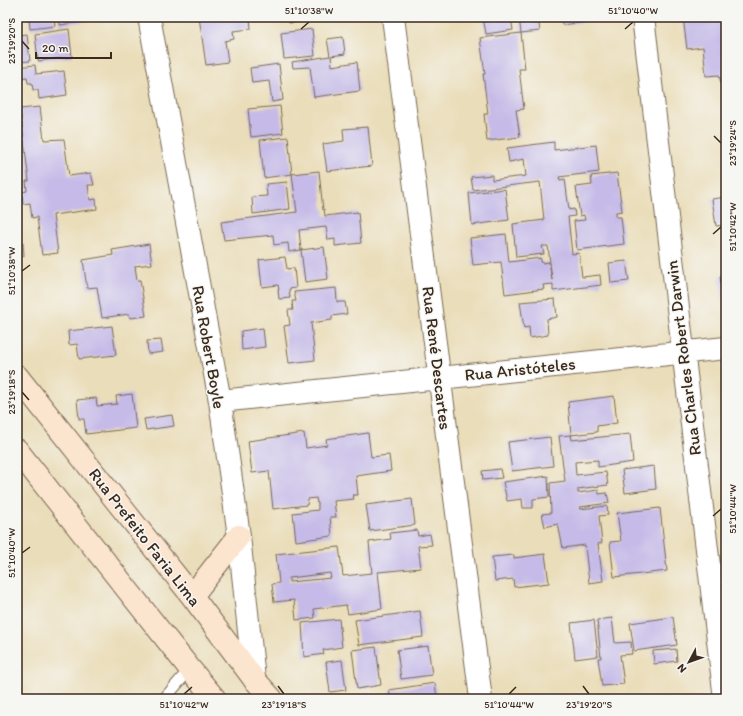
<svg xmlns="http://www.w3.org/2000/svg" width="743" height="716" viewBox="0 0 743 716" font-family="Itim,sans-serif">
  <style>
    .building { fill: #c6bbe8; fill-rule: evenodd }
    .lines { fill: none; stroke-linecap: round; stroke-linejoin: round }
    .lane-casing { stroke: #786954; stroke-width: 13 }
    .street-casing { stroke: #786954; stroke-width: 24 }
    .secondary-casing { stroke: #786954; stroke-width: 24 }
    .lane { stroke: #fff; stroke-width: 11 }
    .street { stroke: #fff; stroke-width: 22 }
    .secondary { stroke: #fce5cf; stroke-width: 22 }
    .ticks { fill: none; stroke: #3b2a1e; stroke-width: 1.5 }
    .labels { text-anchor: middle; stroke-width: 3; stroke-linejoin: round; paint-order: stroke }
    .street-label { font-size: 17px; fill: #3b2a1e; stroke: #f6f6f2 }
    .neatline { fill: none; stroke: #3b2a1e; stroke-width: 1.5 }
    .ticks-label { font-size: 10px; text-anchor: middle; fill: #3b2a1e }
  </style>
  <rect width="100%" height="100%" fill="#f6f6f2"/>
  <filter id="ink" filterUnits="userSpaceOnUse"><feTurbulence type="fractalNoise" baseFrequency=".025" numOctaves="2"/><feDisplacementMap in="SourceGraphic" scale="8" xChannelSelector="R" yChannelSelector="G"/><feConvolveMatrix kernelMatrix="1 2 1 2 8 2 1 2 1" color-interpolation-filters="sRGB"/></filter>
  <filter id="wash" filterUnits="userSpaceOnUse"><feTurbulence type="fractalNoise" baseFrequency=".012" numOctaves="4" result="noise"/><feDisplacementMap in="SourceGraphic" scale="16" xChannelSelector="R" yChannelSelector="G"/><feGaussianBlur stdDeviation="0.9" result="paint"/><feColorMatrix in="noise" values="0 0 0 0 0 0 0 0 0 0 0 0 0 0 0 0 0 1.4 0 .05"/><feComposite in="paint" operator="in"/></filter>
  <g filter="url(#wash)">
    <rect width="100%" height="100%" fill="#eaddb9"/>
    <g id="blocks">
      <path class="building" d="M29 17H54L55 26 30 29Z
        M59 17H108V18L60 25Z
        M199 17H250L251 29 233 31 234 39 225 41 228 62 206 65Z
        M288 17H326L327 18 289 23Z
        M483 17H511L513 30 486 34Z
        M519 17H538L540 31 521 33 525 69H519L524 109 516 110 520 137 487 141 484 114H488L483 74H485L480 38 521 33Z
        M561 17H599V20L562 25Z
        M683 17H726V82L721 83 719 75 706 76 703 47 687 49Z
        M69 29 72 57 38 61 35 34Z
        M312 29 315 56 284 59 281 33Z
        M27 34 30 61 17 62V35Z
        M343 37 345 54 331 56 332 66 357 62 360 91 314 97 310 67 293 68 292 62 330 56 327 39Z
        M279 64 283 100 272 102 269 81 252 83 250 68Z
        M35 65 36 74 64 71 67 95 39 99 38 90H33L32 83H28L27 77 17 78V67Z
        M280 106 283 133 251 137 248 109Z
        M40 107 44 140 64 139 69 176 91 173 94 185H88L90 200 96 199 97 209 53 215 58 253 42 255 37 217 32 218 30 203 23 204 22 192 27 191 26 181H29L20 109Z
        M368 127 372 166 327 171 323 144 344 141 343 129Z
        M288 137 292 174 264 178 260 140Z
        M554 142V150L596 145 599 172 559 177 560 180 565 179 569 210 574 209 575 216 568 217 572 254 579 253 582 277 600 275 601 285 553 291V284L543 285 544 289 505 294 501 262 473 265 470 238 506 234 509 262 540 258 542 263 549 262 552 280 548 246H542L544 254 516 257 513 224 544 220 540 182 473 190 471 177 492 175V180L526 176 524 159 509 162 507 148Z
        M319 171 323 210 324 209 325 216 358 212 361 243 335 246V239L328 240 326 227 299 230 301 250 289 252 288 243 274 245 273 235 224 240 221 222 297 212 292 174Z
        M617 173 622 211 616 212V217H621L624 244 577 250 574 221 585 220 584 215 580 216 576 187 592 185 591 176Z
        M287 182 290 209 253 214 252 197 267 196 266 184Z
        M505 189 509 220 472 225 469 193Z
        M726 197V225L716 226 712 199Z
        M23 243 24 256 17 257V244Z
        M149 244 152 264 135 266 137 280H140L146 316 130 318 129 314 102 318 97 287 87 288 83 260 113 255 112 250Z
        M324 247 328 279 305 282 301 250Z
        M285 257 287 269 294 268 296 288 289 289 290 298 279 299 278 290H279L278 285 262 287 259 260Z
        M626 261 629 281 611 283 609 263Z
        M726 275V299H723L720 276Z
        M336 288 337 302H345L347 314 332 316V320L311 323 315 360 289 363 284 326 290 325 288 310H293L292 301H296L294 292Z
        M555 299 557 317 547 319 548 335 530 338 529 327 524 328 520 302Z
        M112 326 116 355 79 359 77 344 69 345 68 331Z
        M263 328 265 347 242 350 241 331Z
        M161 340 163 352 148 354 147 341Z
        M132 394 136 428 86 434 84 419H79L77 400 96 398 97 406 117 404 116 396Z
        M614 396 617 423 597 426V432L571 435 568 402Z
        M172 415 174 426 146 430 144 419Z
        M304 433 306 448 327 445 326 439 368 433 371 457 389 455 391 471 356 476 358 495H353L354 499 334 501 336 517H330L332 536 296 541 293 513 318 510V503H317L316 498 308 499 307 505 273 509 269 471 252 473 248 441Z
        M630 434 633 462 598 467V460L575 462 576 475 606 472 608 485 578 489V493L598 490 599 494 607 493 609 503 580 507V509L607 506 608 515 599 516 602 543 598 544 603 581 589 583 585 545 563 548 558 524 545 527 542 514 551 513 550 483 565 481 559 436 571 435 572 440Z
        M550 437 553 466 512 471 508 442Z
        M654 466 656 489 625 493 622 470Z
        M500 469 502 478 483 480 482 471Z
        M548 476 549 497 533 499V508H523L522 499 507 501 503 482Z
        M412 499 415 525 370 531 366 505Z
        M660 508 667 571 614 577 610 542 621 541 617 513Z
        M417 530 418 536 430 534 432 545 418 546 421 568 378 572 382 609 348 614 346 605 314 609 315 618 296 620 294 600 274 602 272 584 279 583 276 554 339 547 343 576 372 573 369 542 391 539 390 533ZM330 573 331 578 289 582V578Z
        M545 554 549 583 514 587 513 579 495 581 492 557 514 555V558Z
        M420 611 423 637 359 645 355 620Z
        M673 617 677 645 634 651 630 623Z
        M612 618 615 643 631 642 632 654 620 655 624 684 602 686 598 658H601L597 620Z
        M339 619 342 647 323 650 324 654 304 657 302 623Z
        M594 620 598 656 575 659 571 623Z
        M428 646 432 675 401 679 397 650Z
        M376 647 381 685 357 689 352 650Z
        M676 649 677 661 654 664 653 651Z
        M342 660 346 690 330 692 326 662Z
        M435 683 437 699H391L389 690Z"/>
    </g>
  </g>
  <g filter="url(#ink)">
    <use href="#blocks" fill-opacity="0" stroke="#786954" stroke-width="1"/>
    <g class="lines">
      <g class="lane-casing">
        <path id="lane" d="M164 699 190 669"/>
      </g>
      <g class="street-casing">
        <path id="street" d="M149 17 220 401 239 536 254 679
          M393 17 481 699
          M643 17 725 699
          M220 401 726 348"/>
      </g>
      <g class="secondary-casing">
        <path id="secondary" d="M17 376 192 596 254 679 272 699
          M17 450 190 669 215 699
          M192 596 239 536"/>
      </g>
      <use href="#lane" class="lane"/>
      <use href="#street" class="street"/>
      <use href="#secondary" class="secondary"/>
    </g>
  </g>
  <path class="ticks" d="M301 29 309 22M625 29 633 22M22 41 29 49M714 136 721 143M713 234 721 227M22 271 30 265M22 392 29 400M713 516 721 509M22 553 30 547M278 686 284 694M583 686 589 694M184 694 192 687M509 694 516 687"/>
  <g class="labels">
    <g class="street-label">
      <text transform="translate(209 347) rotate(80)" y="6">Rua Robert Boyle</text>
      <text transform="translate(437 358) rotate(83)" y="6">Rua René Descartes</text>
      <text transform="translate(683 358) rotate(-97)" y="6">Rua Charles Robert Darwin</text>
      <text transform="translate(520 369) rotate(-6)" y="6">Rua Aristóteles</text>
      <text transform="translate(145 537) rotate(52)" y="6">Rua Prefeito Faria Lima</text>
    </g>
  </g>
  <rect width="743" height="716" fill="none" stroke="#f6f6f2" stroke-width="44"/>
  <g transform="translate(689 662) rotate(229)" stroke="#f6f6f2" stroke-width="3" paint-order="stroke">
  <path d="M0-3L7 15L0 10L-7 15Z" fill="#3b2a1e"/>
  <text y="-6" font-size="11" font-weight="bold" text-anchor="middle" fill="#3b2a1e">N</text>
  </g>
  <path d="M36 52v6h75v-6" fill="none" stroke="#3b2a1e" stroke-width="2"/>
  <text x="42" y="52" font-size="12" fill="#3b2a1e" stroke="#f6f6f2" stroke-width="3" paint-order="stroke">20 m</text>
  <rect x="22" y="22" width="699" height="672" class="neatline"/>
  <g class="ticks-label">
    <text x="309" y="14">51°10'38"W</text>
    <text x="633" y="14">51°10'40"W</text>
    <text transform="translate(11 41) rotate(-90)" y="4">23°19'20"S</text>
    <text transform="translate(732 143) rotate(-90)" y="4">23°19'24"S</text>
    <text transform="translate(732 227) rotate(-90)" y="4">51°10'42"W</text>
    <text transform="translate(11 271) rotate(-90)" y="4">51°10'38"W</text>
    <text transform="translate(11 392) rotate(-90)" y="4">23°19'18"S</text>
    <text transform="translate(732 509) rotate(-90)" y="4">51°10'44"W</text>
    <text transform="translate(11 553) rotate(-90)" y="4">51°10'40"W</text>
    <text x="184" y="708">51°10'42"W</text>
    <text x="284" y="708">23°19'18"S</text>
    <text x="509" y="708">51°10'44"W</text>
    <text x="589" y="708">23°19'20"S</text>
  </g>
</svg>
